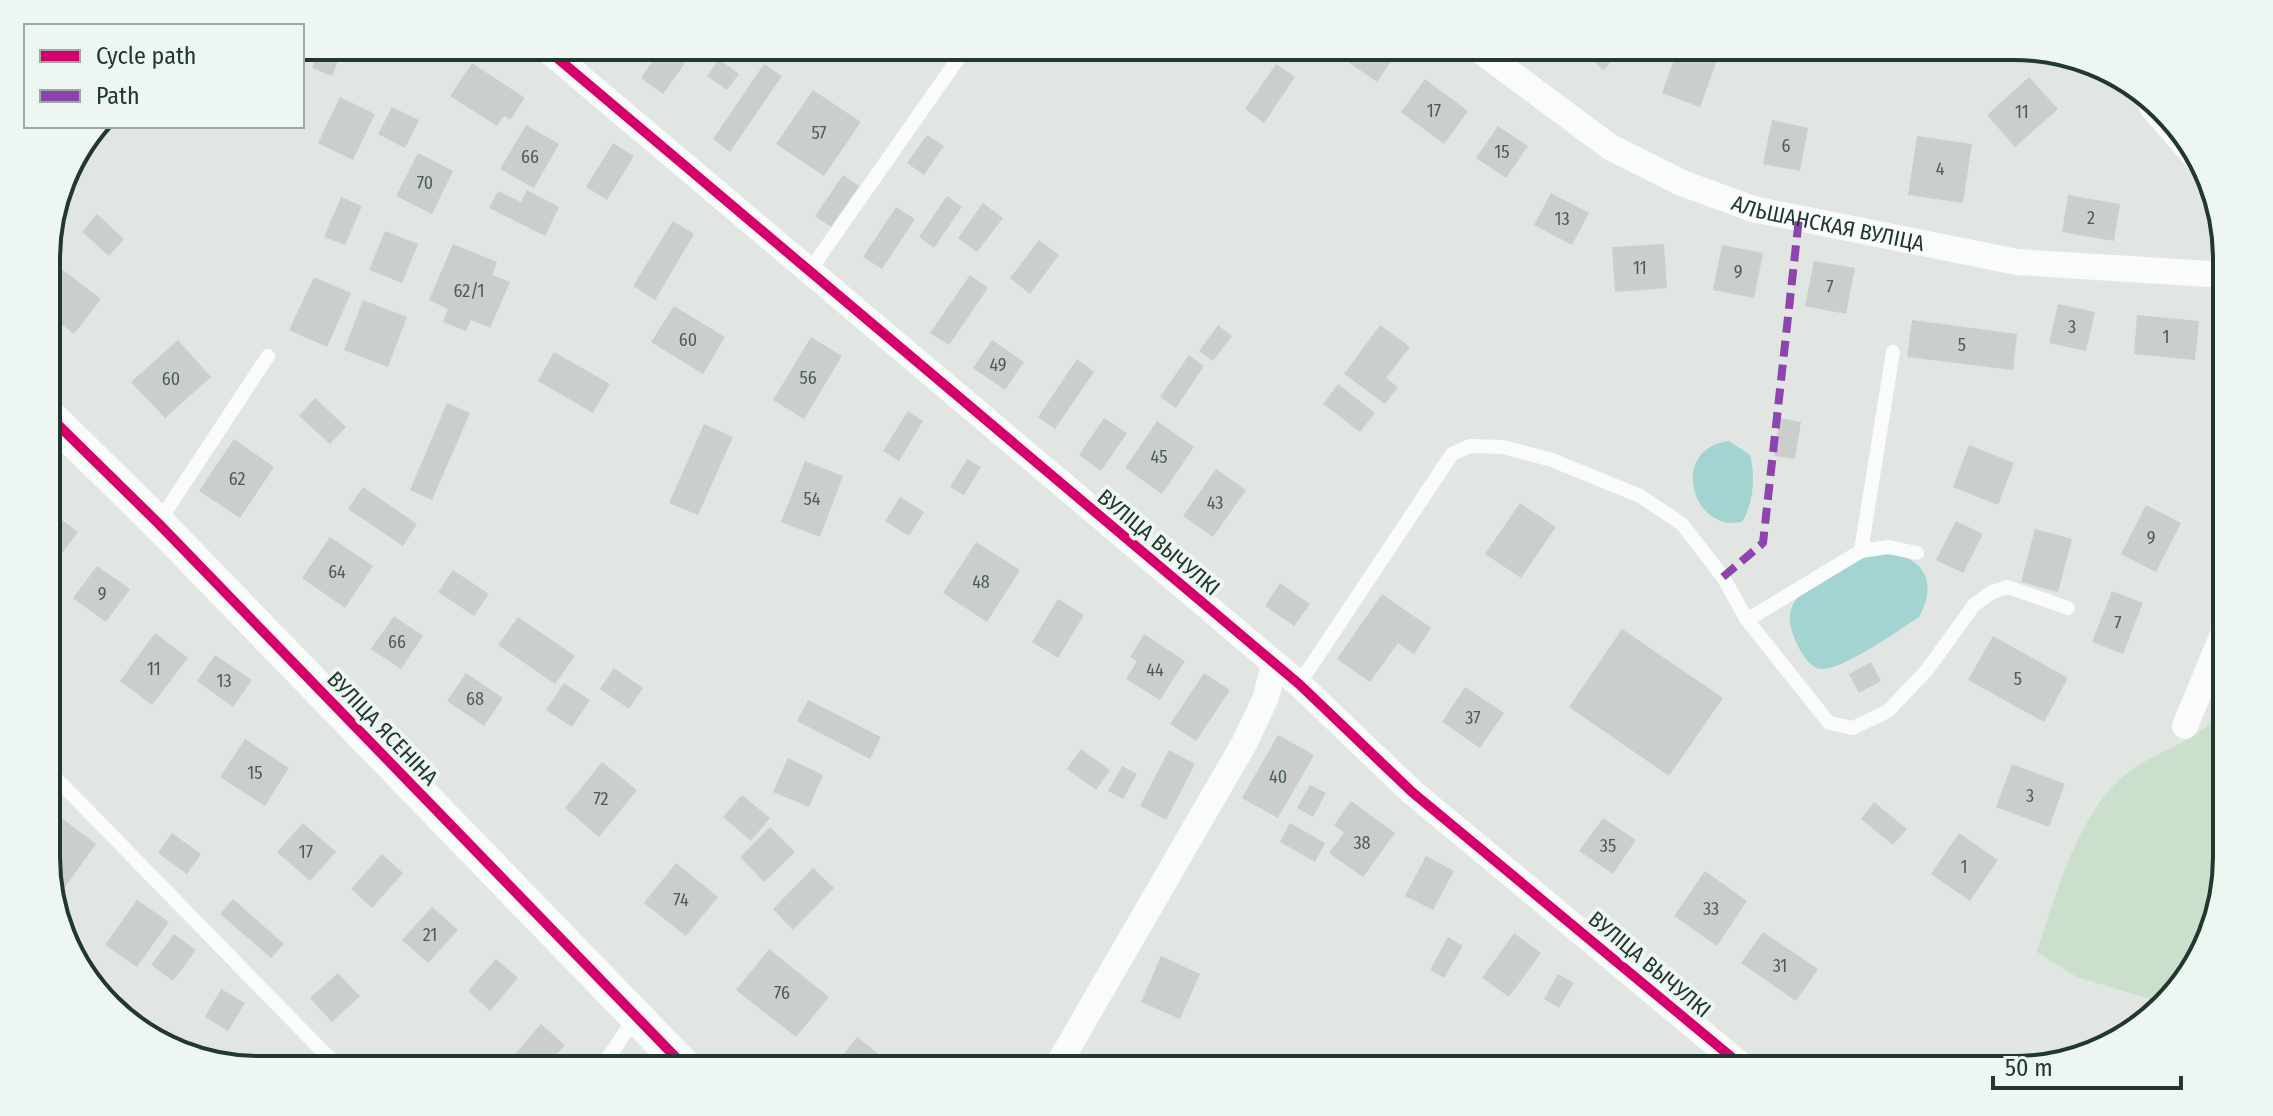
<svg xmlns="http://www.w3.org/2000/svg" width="2273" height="1116" viewBox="0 0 2273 1116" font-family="'Fira Sans Condensed',sans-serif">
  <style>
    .green { fill: #cadfcc }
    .water { fill: #a3d4d2 }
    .building { fill: #cacfcc }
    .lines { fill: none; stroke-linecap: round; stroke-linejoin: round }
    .service { stroke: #fafbfb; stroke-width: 14 }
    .minor { stroke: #fafbfb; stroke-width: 26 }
    .tertiary { stroke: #fafbfb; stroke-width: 34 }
    .quiet { stroke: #8e44ad; stroke-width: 8; stroke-dasharray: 16 8; stroke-linecap: butt }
    .cycleway-casing { stroke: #eef6f1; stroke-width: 15 }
    .cycleway { stroke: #d6006c; stroke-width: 10 }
    .labels { text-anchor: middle; stroke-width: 8; stroke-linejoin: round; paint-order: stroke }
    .number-label { font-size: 18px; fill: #4b5e56 }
    .street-label { font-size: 22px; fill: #20382d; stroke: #eef6f1 }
    .rim { fill: none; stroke: #20382d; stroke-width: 4 }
  </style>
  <rect width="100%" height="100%" fill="#e1e6e3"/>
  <path class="green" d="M2227 706V857L2205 951 2160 1002 2077 977 2037 952C2056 894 2081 801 2136 767 2169 746 2202 739 2227 706Z"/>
  <path class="water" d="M1729 441 1750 455C1756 476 1753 505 1742 522 1691 533 1669 448 1729 441Z
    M1880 552C1921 554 1940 579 1919 617 1901 629 1841 671 1821 669 1811 668 1803 656 1799 648 1793 636 1786 620 1792 607 1800 585 1858 558 1880 552Z"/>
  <path class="building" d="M321 46H344L332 76 312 68Z
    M1355 46H1401L1377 82 1345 60Z
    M1574 46H1623L1604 70Z
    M1679 46 1718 58 1700 107 1662 93Z
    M662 47 685 63 663 94 641 78Z
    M719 59 739 74 727 90 707 76Z
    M472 63 525 98 510 120 504 116 497 126 450 96Z
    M764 64 782 76 730 152 713 139Z
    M1276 64 1295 77 1264 123 1245 109Z
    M2029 77 2058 109 2015 147 1987 115Z
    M1425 79 1468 111 1444 144 1401 112Z
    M813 90 861 122 824 176 776 144Z
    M340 97 375 114 353 160 318 143Z
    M392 107 419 120 405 148 378 134Z
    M1772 120 1808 128 1800 171 1763 164Z
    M526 125 559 144 534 188 500 169Z
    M1498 126 1528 146 1506 178 1476 158Z
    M927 135 944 146 924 175 907 163Z
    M1917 136 1972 144 1963 203 1908 195Z
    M613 143 634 156 607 200 586 187Z
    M418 153 453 171 432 214 396 196Z
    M843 175 859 186 831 227 815 216Z
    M527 190 559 207 545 236 489 208 498 191 521 202Z
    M1551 193 1589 213 1572 245 1534 225Z
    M2068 195 2120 204 2114 241 2062 232Z
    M947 196 962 207 934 248 919 237Z
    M341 197 362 206 345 245 324 237Z
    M983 203 1003 218 977 252 958 238Z
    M896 207 915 219 882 269 863 257Z
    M97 214 124 239 109 256 82 232Z
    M673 221 694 234 655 300 633 286Z
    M385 231 418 244 402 283 369 270Z
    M1039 240 1059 255 1030 294 1010 278Z
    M453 244 497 262 492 275 510 282 490 328 471 320 466 331 443 322 448 309 429 300Z
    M1664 244 1667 288 1615 292 1612 247Z
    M1722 245 1763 253 1754 298 1713 290Z
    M1814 261 1855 268 1846 314 1805 306Z
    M63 270 101 299 74 334 47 313V291Z
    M970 275 988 288 949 345 930 333Z
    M314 277 351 293 327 347 289 330Z
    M363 300 407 317 388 367 344 350Z
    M2058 304 2095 312 2086 351 2049 343Z
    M674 306 725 337 703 374 651 342Z
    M2137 315 2199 321 2195 360 2134 354Z
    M1912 320 2017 334 2013 370 1907 357Z
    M1218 325 1232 336 1213 361 1199 351Z
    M1380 325 1410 347 1386 378 1398 387 1385 404 1344 374Z
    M811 337 842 356 804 419 773 400Z
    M178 340 211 377 165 418 131 382Z
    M992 340 1024 362 1005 390 973 368Z
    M554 352 610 384 593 413 538 381Z
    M1189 355 1204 366 1176 408 1160 397Z
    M1077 359 1094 372 1055 429 1038 417Z
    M1338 384 1375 413 1360 432 1323 404Z
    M315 398 346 427 330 444 299 416Z
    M447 403 470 413 432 500 410 490Z
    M908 411 923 421 899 461 883 451Z
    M1104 418 1127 433 1101 471 1079 455Z
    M1780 418 1801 422 1795 459 1774 456Z
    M1157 421 1194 447 1162 494 1125 468Z
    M704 424 733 437 698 515 669 503Z
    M234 439 274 467 240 518 199 491Z
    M1969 445 2014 463 1998 505 1953 487Z
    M967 459 981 467 964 495 950 487Z
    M805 461 843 476 820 537 781 522Z
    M1216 469 1246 490 1213 537 1183 516Z
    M363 487 417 524 403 546 348 509Z
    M900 497 924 512 909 536 885 521Z
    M1520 503 1556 527 1521 578 1485 554Z
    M2146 505 2181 523 2156 572 2121 554Z
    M55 515 78 532 47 573V526Z
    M1956 521 1983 534 1963 573 1936 560Z
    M2035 529 2072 539 2058 592 2021 582Z
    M330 537 373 566 345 608 302 578Z
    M976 542 1020 570 987 622 943 593Z
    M97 566 130 589 106 622 73 598Z
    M453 570 489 594 474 616 438 592Z
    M1280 583 1310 604 1294 626 1265 606Z
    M2112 591 2143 603 2123 654 2092 642Z
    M1382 594 1431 628 1414 654 1398 643 1370 682 1337 659Z
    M1058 599 1084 615 1058 658 1032 642Z
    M394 616 423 636 401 669 371 649Z
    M518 617 575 656 555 684 498 645Z
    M1622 629 1723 698 1669 776 1569 707Z
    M155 633 188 658 152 705 120 681Z
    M1144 634 1185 661 1160 700 1126 679 1137 661 1130 657Z
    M1993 636 2068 678 2044 722 1968 680Z
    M215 655 252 680 233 707 197 681Z
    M1871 662 1881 681 1859 693 1849 674Z
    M614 668 643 688 629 709 600 689Z
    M466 673 503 698 484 726 447 701Z
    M1204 673 1230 690 1196 741 1170 724Z
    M564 683 590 700 572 727 546 710Z
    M1465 687 1504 713 1480 748 1442 722Z
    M808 700 881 737 870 759 797 721Z
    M1278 735 1314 755 1278 818 1242 798Z
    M245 739 289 768 265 806 220 777Z
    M1081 749 1110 770 1096 790 1067 769Z
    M1169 750 1195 764 1166 820 1140 806Z
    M788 758 823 775 809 807 773 792Z
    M602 762 637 790 599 837 565 808Z
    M2012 764 2065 784 2049 827 1996 807Z
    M1122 766 1137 774 1123 799 1108 791Z
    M1310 785 1326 793 1313 817 1297 808Z
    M742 795 770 818 751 841 723 817Z
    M1351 801 1395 833 1363 877 1329 853 1344 833 1334 825Z
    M1874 802 1907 829 1893 845 1861 819Z
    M59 816 96 844 55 901 48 885V831Z
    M1603 818 1636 840 1613 874 1579 851Z
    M303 823 336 852 310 881 277 852Z
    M1290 823 1325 843 1315 862 1280 842Z
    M770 827 795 852 764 882 740 857Z
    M172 833 201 854 187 874 158 853Z
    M1959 833 1998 860 1970 901 1931 874Z
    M382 854 403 873 372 908 351 889Z
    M1426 856 1454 871 1433 910 1405 896Z
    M676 863 718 897 686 936 644 903Z
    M813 868 834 888 793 930 773 909Z
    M1705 871 1747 901 1717 946 1674 916Z
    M233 899 284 944 271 958 220 914Z
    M137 900 169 922 137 967 105 945Z
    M432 907 458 930 428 963 402 940Z
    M1763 932 1818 969 1796 1001 1741 963Z
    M1514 933 1541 953 1509 997 1482 978Z
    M174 934 196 950 173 981 151 965Z
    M1448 937 1463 946 1444 978 1430 970Z
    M769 949 829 997 796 1037 736 990Z
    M1161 956 1200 974 1180 1019 1141 1002Z
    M496 959 518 978 490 1011 468 991Z
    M338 973 360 996 332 1022 310 998Z
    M1558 974 1574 983 1559 1008 1544 999Z
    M221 989 245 1003 228 1031 205 1017Z
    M541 1024 565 1045 543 1070H521L510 1060Z
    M857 1037 894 1066 891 1070H831Z"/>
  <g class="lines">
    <path class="service" d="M808 273 960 56
      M158 523 268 356
      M1861 551 1888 547 1917 553
      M1747 620 1861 551 1893 352
      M1299 684 1452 454 1470 446 1503 447 1552 460 1640 496 1682 524 1723 577 1747 620 1829 723 1853 728 1888 711 1927 670 1974 605 1992 592 2008 587 2068 608
      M48 770 341 1070
      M600 1070 635 1018"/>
    <g class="minor">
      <path d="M543 46 1299 684 1412 792 1747 1070"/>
      <path id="s1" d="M1474 46 1610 147 1682 183 1753 209 2017 262 2225 275"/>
      <path d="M2152 107 2199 161"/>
      <path d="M2185 726 2226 627"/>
      <path d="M1055 1070 1245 742 1266 697 1274 665"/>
    </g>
    <path class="tertiary" d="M47 414 158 523 688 1070"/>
    <path class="quiet" d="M1723 577 1763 543 1799 218"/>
    <g class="cycleway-casing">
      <path id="cycleway" d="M543 46 1299 684 1412 792 1747 1070
        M47 414 158 523 688 1070"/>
    </g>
    <use href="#cycleway" class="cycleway"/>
  </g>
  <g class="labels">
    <g class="number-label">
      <text x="1434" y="117">17</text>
      <text x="2022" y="118">11</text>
      <text x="819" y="139">57</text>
      <text x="1786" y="152">6</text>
      <text x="1502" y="158">15</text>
      <text x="530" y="163">66</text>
      <text x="1940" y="175">4</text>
      <text x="425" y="189">70</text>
      <text x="2091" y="224">2</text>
      <text x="1562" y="225">13</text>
      <text x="1640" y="274">11</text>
      <text x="1738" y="278">9</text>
      <text x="1830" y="293">7</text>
      <text x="469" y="297">62/1</text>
      <text x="2072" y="333">3</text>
      <text x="2166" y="343">1</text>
      <text x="688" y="346">60</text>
      <text x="1962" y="351">5</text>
      <text x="998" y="371">49</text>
      <text x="808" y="384">56</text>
      <text x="171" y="385">60</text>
      <text x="1159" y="463">45</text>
      <text x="237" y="485">62</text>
      <text x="812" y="505">54</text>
      <text x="1215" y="509">43</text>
      <text x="2151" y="544">9</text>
      <text x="337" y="578">64</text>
      <text x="981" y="588">48</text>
      <text x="102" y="600">9</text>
      <text x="2118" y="629">7</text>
      <text x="397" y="648">66</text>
      <text x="154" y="675">11</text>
      <text x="1155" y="676">44</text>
      <text x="2018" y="685">5</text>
      <text x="224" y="687">13</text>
      <text x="475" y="705">68</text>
      <text x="1473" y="724">37</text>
      <text x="255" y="779">15</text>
      <text x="1278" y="783">40</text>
      <text x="2030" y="802">3</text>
      <text x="601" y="805">72</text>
      <text x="1362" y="849">38</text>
      <text x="1608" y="852">35</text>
      <text x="306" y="858">17</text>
      <text x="1964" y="873">1</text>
      <text x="681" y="906">74</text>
      <text x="1711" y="915">33</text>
      <text x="430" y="941">21</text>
      <text x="1780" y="972">31</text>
      <text x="782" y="999">76</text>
    </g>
    <g class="street-label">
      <text dy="8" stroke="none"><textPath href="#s1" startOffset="402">АЛЬШАНСКАЯ ВУЛІЦА</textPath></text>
      <text transform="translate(1159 542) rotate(40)" y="8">ВУЛІЦА ВЫЧУЛКІ</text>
      <text transform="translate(383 728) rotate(46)" y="8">ВУЛІЦА ЯСЕНІНА</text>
      <text transform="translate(1650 964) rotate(40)" y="8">ВУЛІЦА ВЫЧУЛКІ</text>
    </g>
  </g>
  <path d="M0 0H2273V1116H0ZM259 60H2014A199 199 0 0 1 2213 259V857A199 199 0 0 1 2014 1056H259A199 199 0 0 1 60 857V259A199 199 0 0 1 259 60Z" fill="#eef6f1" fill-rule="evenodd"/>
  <path class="rim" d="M259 60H2014A199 199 0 0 1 2213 259V857A199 199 0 0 1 2014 1056H259A199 199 0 0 1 60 857V259A199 199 0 0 1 259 60Z"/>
  <rect x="24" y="24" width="280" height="104" fill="#eef6f1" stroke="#9caaa3" stroke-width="2"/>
  <rect x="40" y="50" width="40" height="12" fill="#d6006c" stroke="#9caaa3" stroke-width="2"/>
  <text x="96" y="64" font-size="24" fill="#20382d">Cycle path</text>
  <rect x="40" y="90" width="40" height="12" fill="#8e44ad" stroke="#9caaa3" stroke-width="2"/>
  <text x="96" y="104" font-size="24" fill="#20382d">Path</text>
  <path d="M1993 1076v12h188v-12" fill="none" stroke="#20382d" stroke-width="4"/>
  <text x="2005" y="1076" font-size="24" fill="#20382d" stroke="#eef6f1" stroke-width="6" paint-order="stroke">50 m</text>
</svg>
